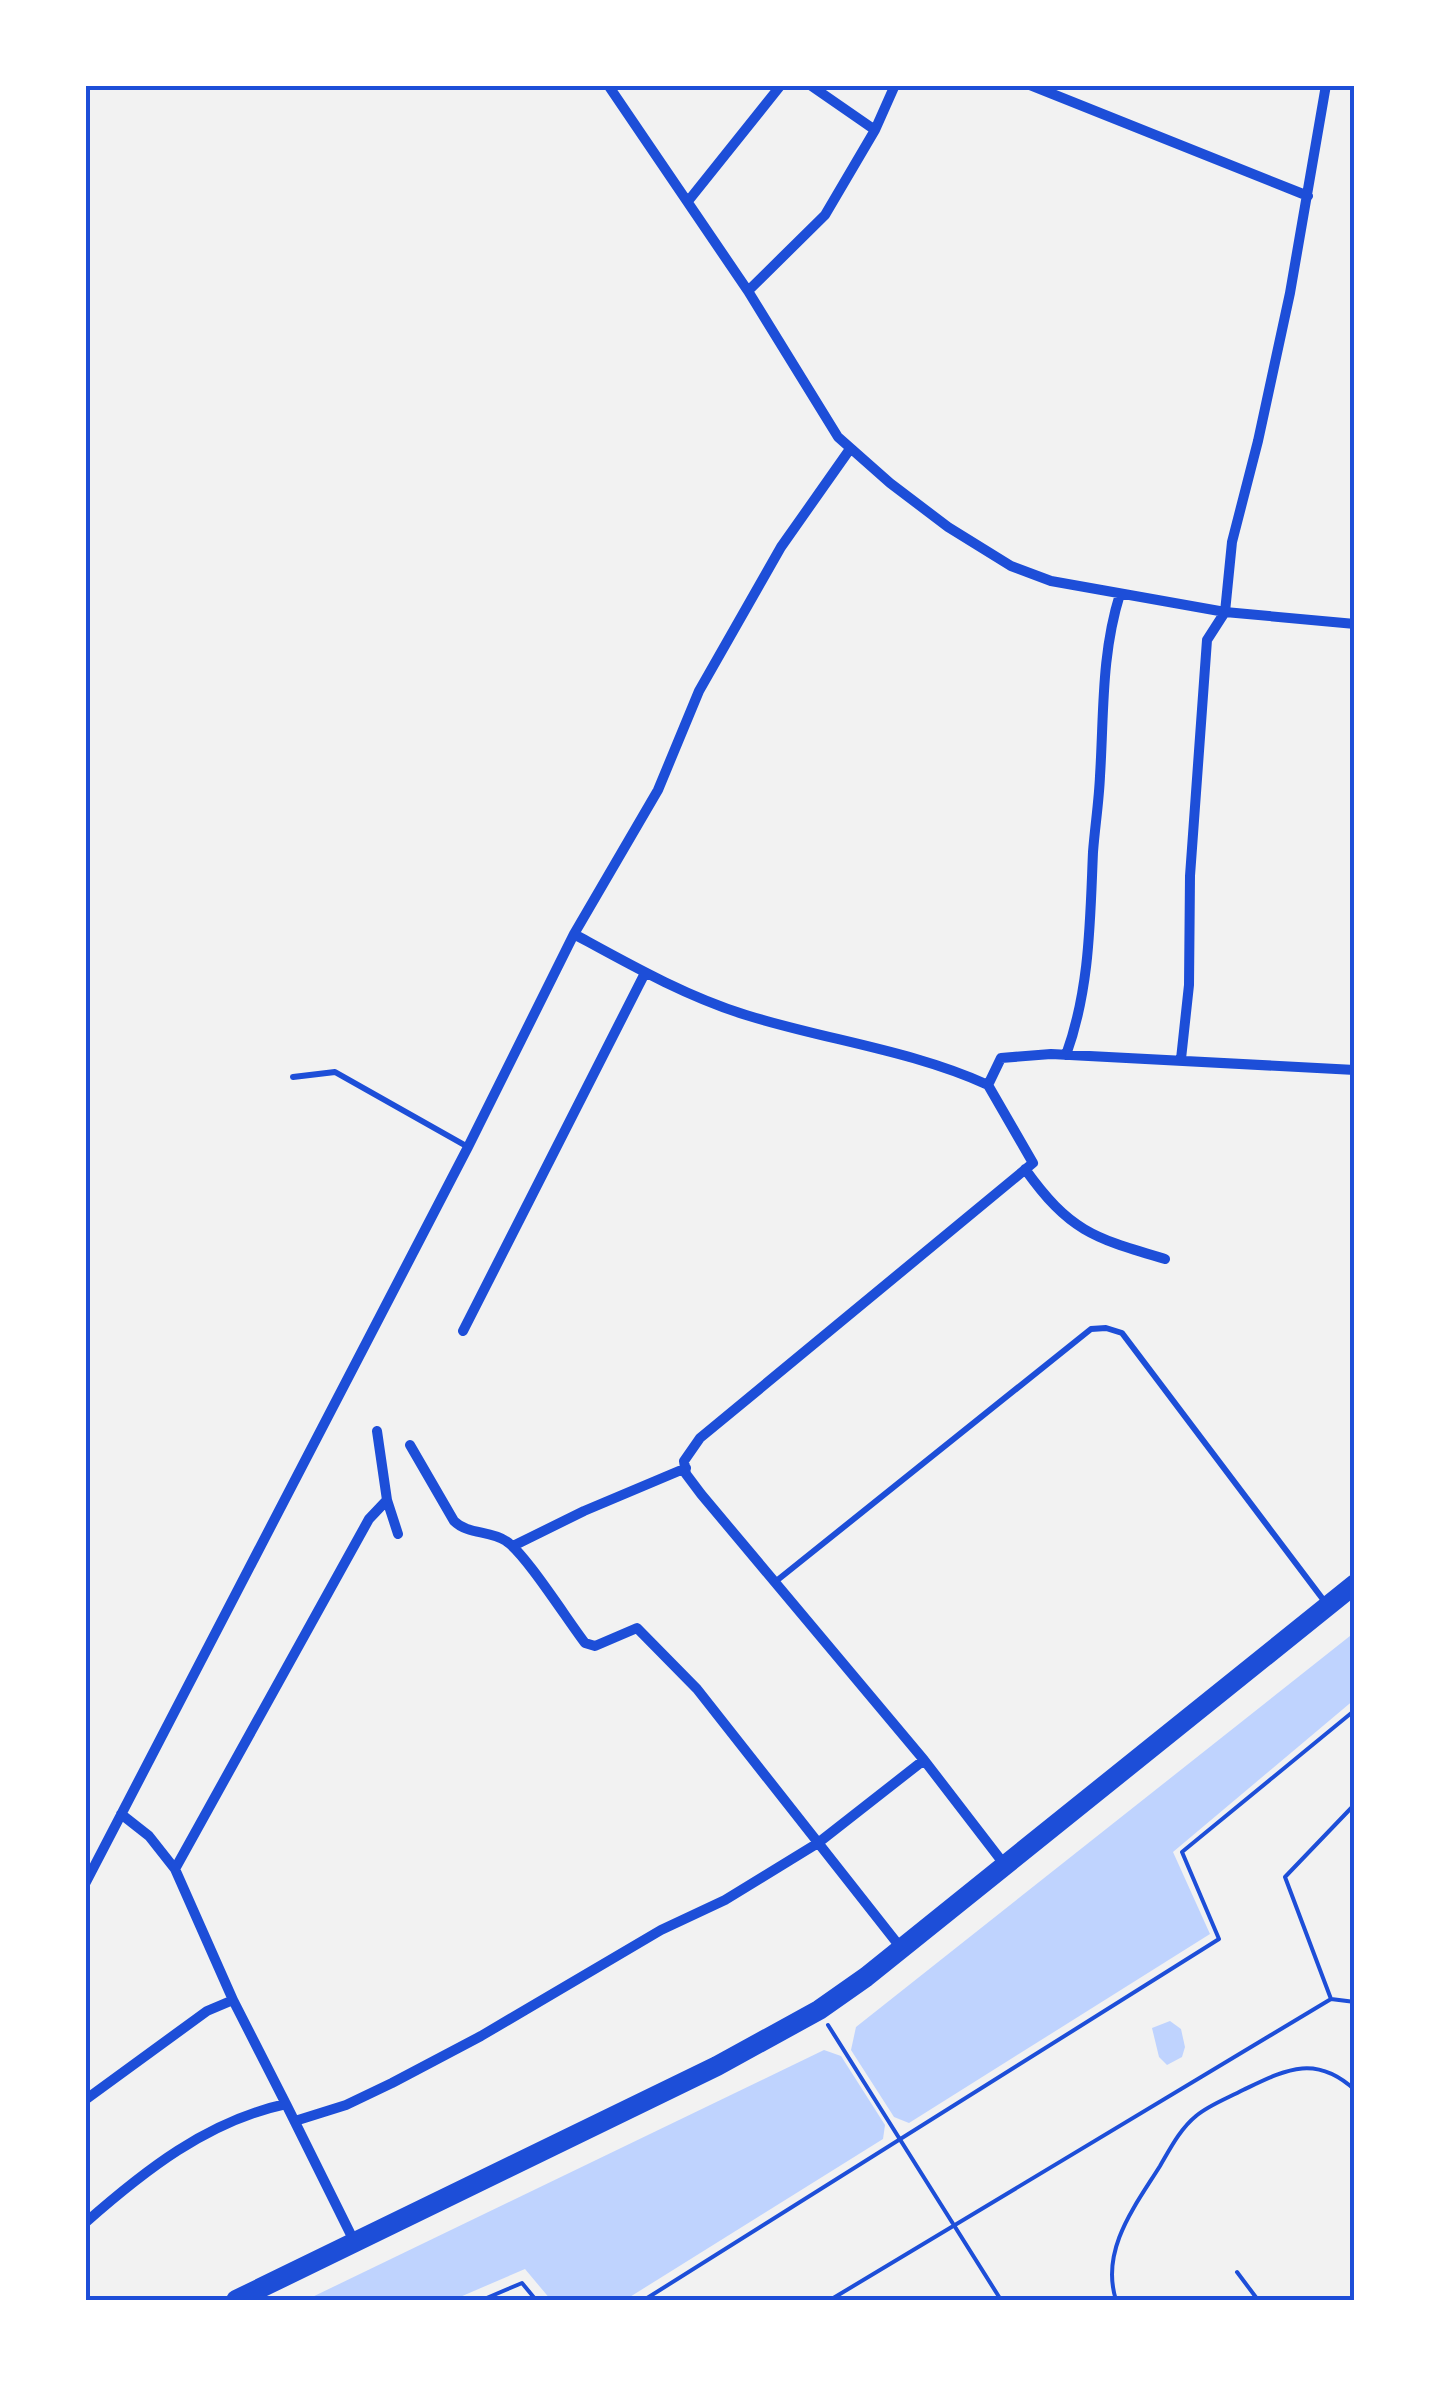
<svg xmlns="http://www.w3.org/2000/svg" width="1440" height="2385" viewBox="0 0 1440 2385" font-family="Helvetica,sans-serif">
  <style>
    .water { fill: #bfd3fe }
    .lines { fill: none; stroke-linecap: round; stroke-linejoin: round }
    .path { stroke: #1d4ed8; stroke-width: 4 }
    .service { stroke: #1d4ed8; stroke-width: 6 }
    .minor { stroke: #1d4ed8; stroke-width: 10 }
    .trunk { stroke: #1d4ed8; stroke-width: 20 }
    .neatline { fill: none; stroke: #1d4ed8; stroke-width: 4 }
  </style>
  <rect width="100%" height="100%" fill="#f2f2f2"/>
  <path class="water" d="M1355 1632V1699L1173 1852 1210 1934 909 2123 894 2117 851 2050 856 2027Z
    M1170 2021 1181 2029 1185 2047 1182 2057 1167 2065 1159 2057 1152 2028Z
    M824 2050 841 2056 885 2125 883 2139 625 2300H551L525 2269 453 2300H306Z"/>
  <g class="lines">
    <path class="path" d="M1331 1999 1285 1877 1355 1804
      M828 2025 1001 2300
      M1237 2272 1258 2300
      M482 2300 522 2283 536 2300
      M644 2300 1219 1939 1182 1852 1355 1710
      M830 2300 1331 1999 1355 2002
      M1116 2300C1100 2250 1135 2206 1160 2166 1170 2149 1180 2129 1196 2116 1209 2105 1228 2098 1243 2090 1285 2070 1315 2053 1355 2090"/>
    <path class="service" d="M293 1077 335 1072 468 1147
      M775 1582 1091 1329 1106 1328 1122 1333 1325 1602"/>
    <path class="minor" d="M608 85 748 291 838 437 890 483 948 527 1011 566 1051 581 1225 612 1355 624
      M810 85 875 130
      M1030 85 1308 196
      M689 200 781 85
      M748 291 825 215 875 130 895 85
      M574 934C629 964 685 996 746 1015 826 1040 911 1050 988 1085
      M1066 1055C1090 989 1090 921 1093 852 1095 826 1099 801 1100 776 1104 713 1101 655 1120 594
      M1181 1059 1189 985 1190 876 1207 640 1225 612 1232 542 1258 441 1290 293 1326 85
      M1025 1169C1070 1232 1094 1238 1165 1259
      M463 1331 645 973
      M377 1431 387 1500 398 1534
      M410 1445 454 1521C468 1535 490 1530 506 1541 525 1553 568 1621 585 1643L595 1646 637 1628 697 1689 901 1948
      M513 1546 584 1511 686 1468
      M121 1814 149 1836 175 1869 233 2000 286 2104
      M1004 1864 924 1760 701 1494 686 1474 684 1461 700 1438 1033 1163 988 1085 1001 1058 1051 1054 1355 1070
      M175 1869 369 1519 387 1500
      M85 1884 468 1147 574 934 658 790 699 691 781 547 850 449
      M85 2100 207 2011 233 2000
      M295 2121 346 2105 392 2083 481 2036 661 1930 725 1900 818 1843 924 1760
      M85 2223C144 2171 207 2121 286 2104L355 2243"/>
    <path class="trunk" d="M236 2300 717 2066 819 2010 866 1977 1355 1584"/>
  </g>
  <rect width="1440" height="2385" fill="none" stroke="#ffffff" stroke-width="175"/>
  <rect x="88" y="88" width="1264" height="2210" class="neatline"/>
</svg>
